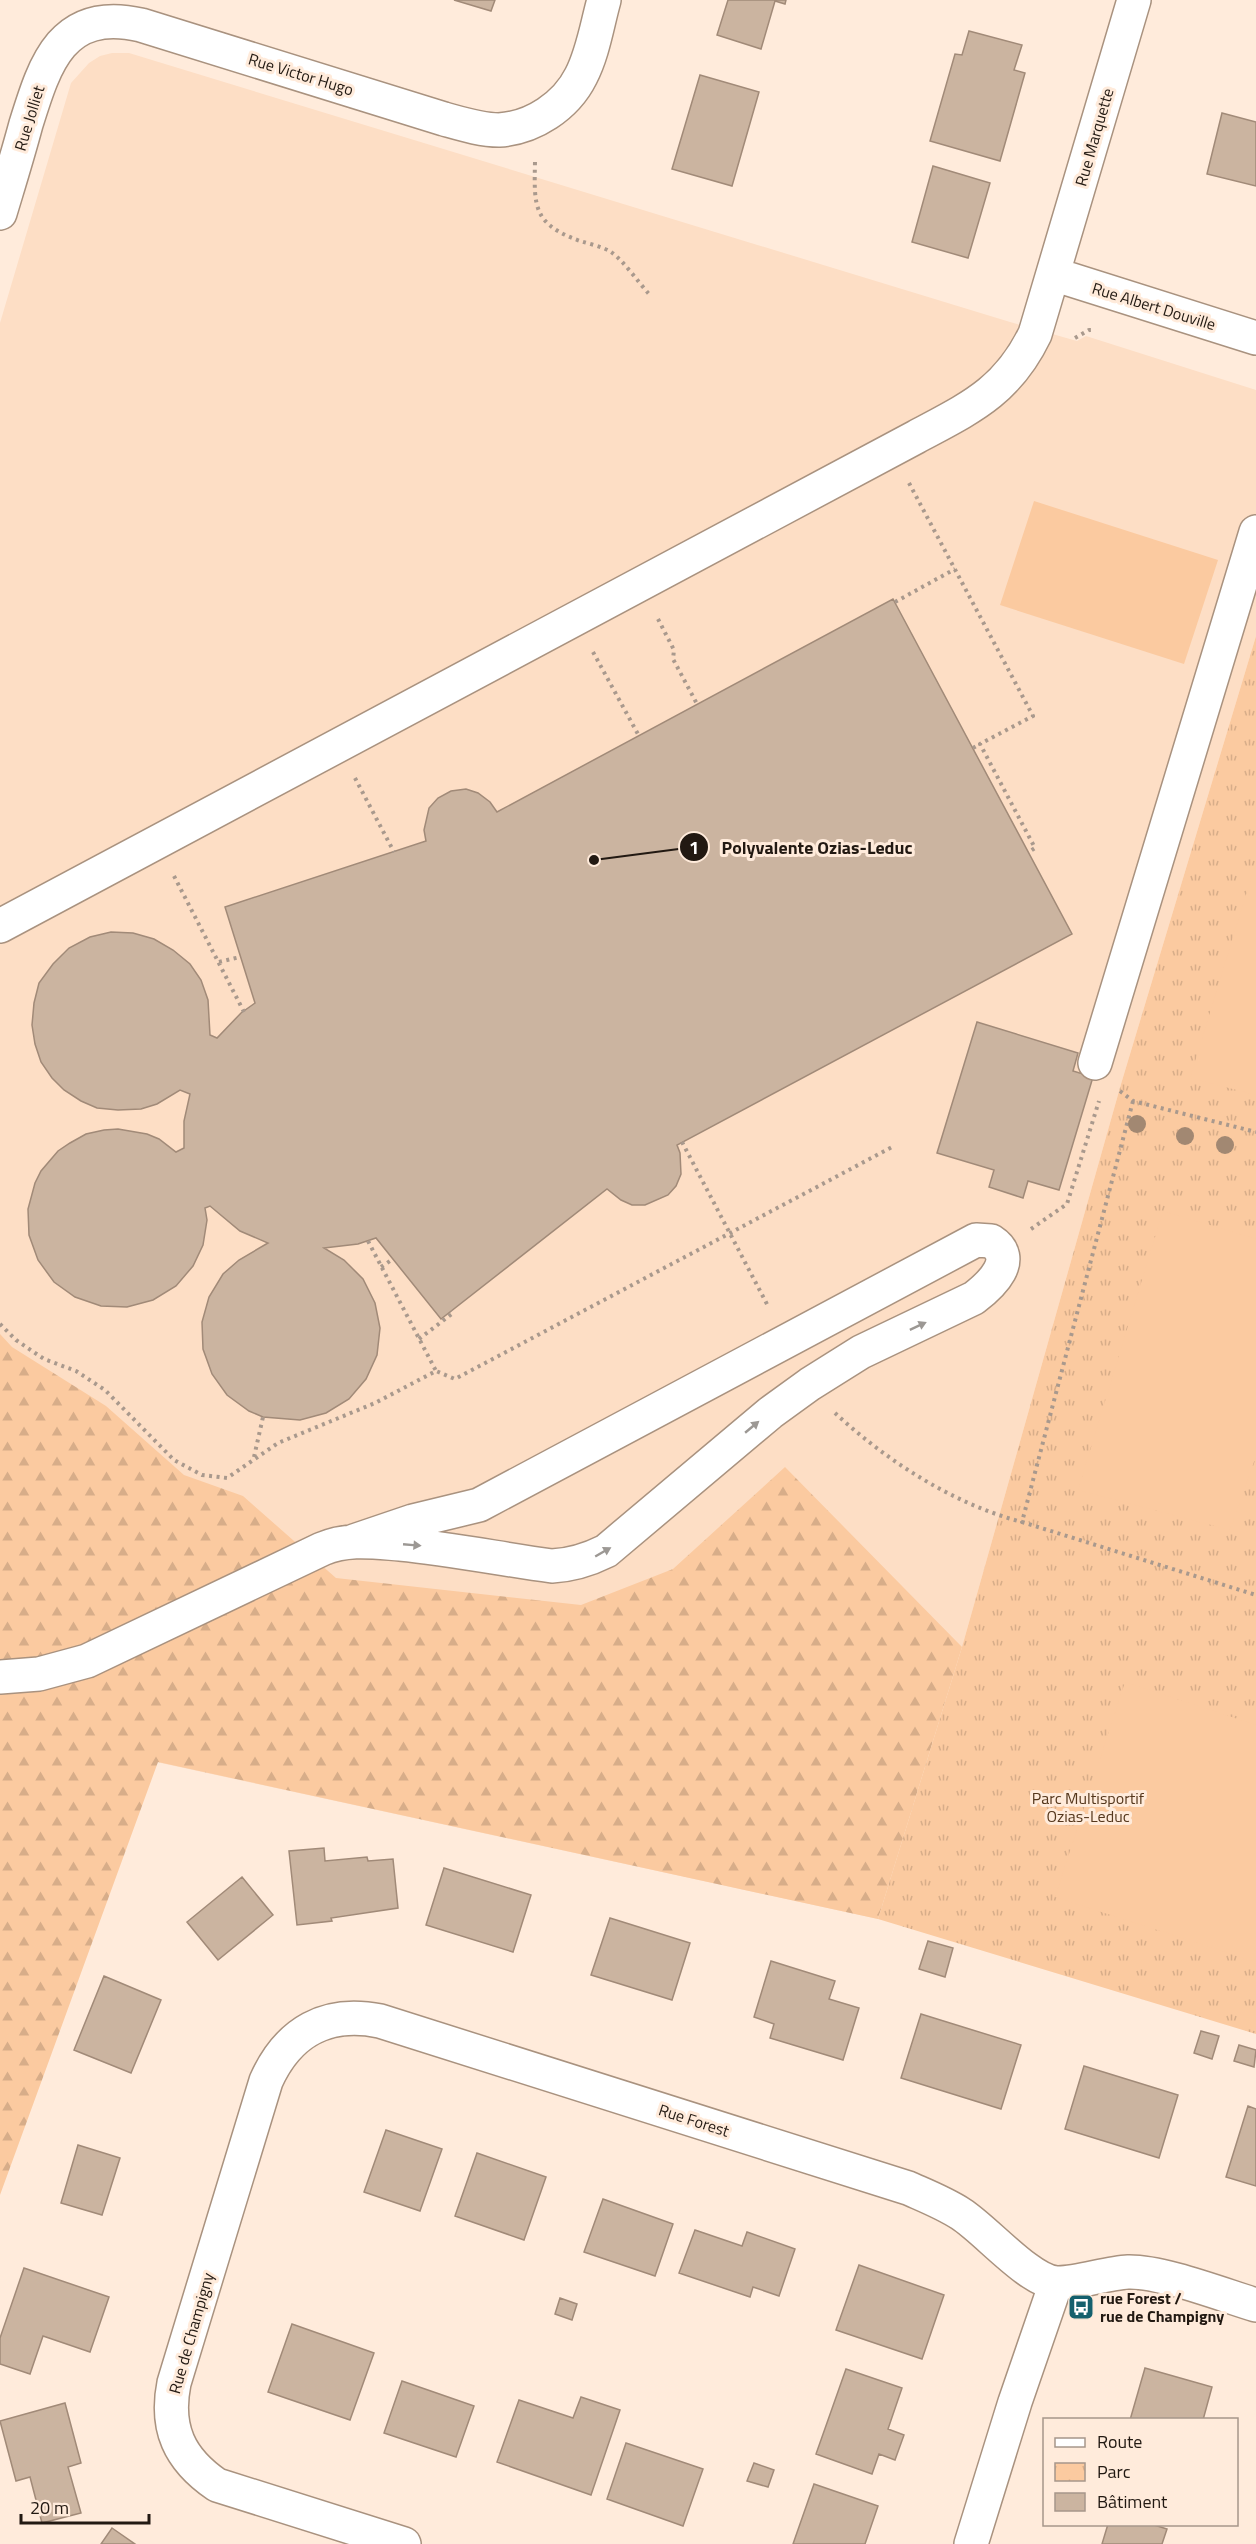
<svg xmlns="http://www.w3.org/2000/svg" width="1256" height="2544" viewBox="0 0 1256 2544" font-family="'Titillium Web',sans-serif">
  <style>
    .built { fill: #fddec5 }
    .forest { fill: url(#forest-firs) }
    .park { fill: url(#park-tufts) }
    .pitch { fill: #fbcaa0 }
    .building { fill: #cbb4a0; stroke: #a18a78; stroke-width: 1.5 }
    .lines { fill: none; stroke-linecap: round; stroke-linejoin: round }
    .minor-casing { stroke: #a9927f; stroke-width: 36 }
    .path { stroke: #a9998d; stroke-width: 4; stroke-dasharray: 3 4.5; stroke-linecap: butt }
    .minor { stroke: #fff; stroke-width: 33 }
    .tree { fill: #a28872 }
    .oneway { fill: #9c9894 }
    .labels { text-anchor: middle; stroke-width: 6; stroke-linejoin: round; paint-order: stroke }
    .street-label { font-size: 16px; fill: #221912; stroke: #ffebdb }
    .park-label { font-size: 16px; fill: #55371c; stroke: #ffebdb }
    .poi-label { font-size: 16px; font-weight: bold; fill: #221912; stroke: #ffebdb; text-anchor: start }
    .leader { fill: none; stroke: #221912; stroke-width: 2 }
    .callout-dot { fill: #221912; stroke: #ffebdb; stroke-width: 2 }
    .mark-label { font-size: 18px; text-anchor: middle; font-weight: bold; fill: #fff }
    .callout-label { font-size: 18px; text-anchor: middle; font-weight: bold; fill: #221912; stroke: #ffebdb; stroke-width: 6; stroke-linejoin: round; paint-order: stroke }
  </style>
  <defs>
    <pattern id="forest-firs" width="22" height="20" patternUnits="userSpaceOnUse" patternTransform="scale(1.5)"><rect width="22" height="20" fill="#fbcaa0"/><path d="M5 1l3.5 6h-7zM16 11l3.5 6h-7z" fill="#d7ad89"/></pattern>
    <pattern id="park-tufts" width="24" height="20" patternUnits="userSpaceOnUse" patternTransform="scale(1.5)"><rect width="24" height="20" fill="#fbcaa0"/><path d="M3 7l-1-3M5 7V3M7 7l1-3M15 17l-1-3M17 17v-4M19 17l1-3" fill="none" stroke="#d7ad89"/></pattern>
  </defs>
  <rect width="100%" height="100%" fill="#ffebdb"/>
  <path class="built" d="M112 53H129L1010 322 1077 341 1086 336 1256 390V636L1121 1084 962 1647 878 1919 0 1728V323L71 83 89 63 100 56Z"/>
  <path class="forest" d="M0 1334 12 1347 106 1406 184 1475 243 1496 336 1578 581 1605 673 1569 785 1467 962 1647 878 1919 158 1762 0 2195Z"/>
  <path class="park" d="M1256 636V2034L878 1919 962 1647 1121 1084Z"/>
  <path class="pitch" d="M1034 501 1218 560 1184 664 1000 605Z
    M1256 862V1095L1190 1078Z
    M1163 1211 1256 1239V1456L1230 1530 1078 1490Z
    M1125 1682 1256 1725V1962L1055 1897Z"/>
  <path class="building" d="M454 0H495L491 11Z
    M728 0H786L785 4 775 1 761 49 717 35Z
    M969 31 1022 45 1014 70 1025 73 1000 161 930 141 955 54 962 55Z
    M700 75 759 92 732 186 672 169Z
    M1222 113 1256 122V186L1207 174Z
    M933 166 990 183 968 258 912 242Z
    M893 599 1072 934 677 1145 680 1153 681 1174 676 1186 668 1195 645 1205H632L621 1200 607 1189 441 1319 376 1238 358 1244 324 1248 344 1260 363 1279 375 1303 380 1328 377 1355 366 1379 349 1399 326 1413 300 1420 263 1417 249 1411 227 1395 212 1374 203 1349 202 1322 209 1297 223 1274 239 1260 268 1243 240 1231 210 1206 205 1208 207 1220 203 1245 193 1266 176 1286 153 1300 127 1307 101 1306 75 1297 54 1282 38 1260 29 1235 28 1209 35 1183 41 1171 58 1151 70 1143 86 1134 104 1130 118 1129 147 1134 159 1139 176 1152 184 1148V1121L190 1094 180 1090 157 1104 141 1109 118 1110 97 1108 81 1101 64 1090 52 1078 41 1062 35 1044 32 1025 34 1003 39 983 53 964 69 948 90 937 111 932 133 933 154 939 173 950 190 964 201 980 208 1000 210 1035 217 1038 241 1013 255 1003 225 907 426 841 424 830 429 808 438 798 451 791 466 789 478 793 490 802 497 812Z
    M977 1022 1078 1053 1073 1071 1093 1077 1059 1190 1028 1181 1023 1198 989 1187 994 1170 937 1153Z
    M324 1848 325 1861 367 1857 368 1861 393 1859 398 1908 331 1918 332 1921 297 1925 289 1851Z
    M444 1868 531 1895 513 1952 426 1925Z
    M242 1877 273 1915 218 1960 187 1922Z
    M610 1918 690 1943 672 2000 591 1975Z
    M928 1941 953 1948 945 1977 919 1969Z
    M771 1961 835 1981 829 1999 859 2008 843 2060 770 2038 774 2024 754 2017Z
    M104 1976 161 2000 131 2073 74 2050Z
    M921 2014 1021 2045 1001 2109 901 2078Z
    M1201 2031 1219 2036 1212 2059 1194 2053Z
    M1239 2045 1256 2050 1254 2067 1234 2061Z
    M1084 2066 1178 2095 1159 2158 1065 2129Z
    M1248 2106 1256 2109V2186L1226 2177Z
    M386 2130 442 2149 420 2211 364 2192Z
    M78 2145 120 2158 102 2215 61 2203Z
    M477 2153 546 2177 524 2240 455 2216Z
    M603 2199 673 2224 655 2276 584 2252Z
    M695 2230 742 2246 747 2232 795 2249 779 2296 753 2287 750 2297 679 2273Z
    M859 2265 944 2295 922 2359 836 2330Z
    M24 2268 109 2297 90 2352 43 2336 30 2374 0 2364V2338Z
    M560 2298 577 2304 572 2320 555 2314Z
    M292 2324 374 2353 350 2420 268 2392Z
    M1145 2368 1212 2387 1203 2420H1130Z
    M846 2369 902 2388 888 2429 904 2435 895 2460 879 2454 872 2474 816 2454Z
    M402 2381 474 2406 456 2457 384 2433Z
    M581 2397 620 2410 591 2495 497 2462 519 2400 573 2418Z
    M65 2403 81 2463 68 2467 81 2513 42 2523 30 2477 16 2481 0 2421Z
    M626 2443 703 2469 683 2526 607 2499Z
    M754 2463 774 2470 768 2487 747 2481Z
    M814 2484 878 2506 865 2544H793Z
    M1108 2524H1151L1167 2529 1162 2544H1102Z
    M112 2528 135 2544H101Z"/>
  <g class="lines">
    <g class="minor-casing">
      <path id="minor" d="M0 213C9 183 18 154 26 124 45 63 62 7 141 25L444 119C462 124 481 130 499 130 533 128 566 106 581 76 593 53 597 25 604 0
        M1053 274 1256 338
        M0 926 916 437C970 408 1007 392 1035 334L1134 0
        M1095 1063 1256 532
        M0 1677 39 1674 87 1661 322 1549C348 1538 373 1542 400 1544 451 1549 501 1559 552 1566 572 1565 588 1560 606 1551L770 1413 810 1384 861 1352 974 1298C991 1285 1019 1259 991 1241L976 1240 479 1505 413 1521 354 1541
        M404 2544 217 2485C179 2459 165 2428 174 2383L266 2081C288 2032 326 2010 380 2021L908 2188C926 2196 944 2203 961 2214 986 2230 1028 2280 1056 2283 1075 2284 1107 2273 1128 2272 1161 2271 1223 2295 1256 2305
        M971 2544 1015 2402 1056 2283"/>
    </g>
    <path class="path" d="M535 162C534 207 533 224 580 241 590 244 603 247 611 252 624 261 638 282 649 294
      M1075 338 1089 330H1095
      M909 483 1033 716 980 744 1035 848 1029 852
      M895 602 955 569
      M658 619 674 650 673 659 697 704
      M593 652 639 736
      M973 748 980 744
      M355 778 394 852
      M174 876 244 1012
      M219 962 240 957
      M1120 1091 1133 1101 1256 1132
      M1133 1101 1022 1522 1256 1595
      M682 1142 769 1308
      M1031 1229 1067 1204 1099 1101
      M368 1241 436 1371
      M381 1267 393 1259
      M0 1324 16 1340 44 1359 76 1371 105 1390 174 1460 202 1475 227 1478 278 1443 375 1403 436 1371 455 1379 894 1146
      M419 1339 453 1313 451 1311
      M835 1413C887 1461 953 1504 1022 1522
      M254 1457 263 1417"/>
    <use href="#minor" class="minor"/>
  </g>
  <g class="tree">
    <circle cx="1137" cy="1124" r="9"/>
    <circle cx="1185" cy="1136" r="9"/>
    <circle cx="1225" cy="1145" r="9"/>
  </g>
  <defs><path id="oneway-solid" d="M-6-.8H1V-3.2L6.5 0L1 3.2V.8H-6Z" transform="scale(1.5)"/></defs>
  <g class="oneway">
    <use href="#oneway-solid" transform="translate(918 1326) rotate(-25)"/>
    <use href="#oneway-solid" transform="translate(752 1427) rotate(-40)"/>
    <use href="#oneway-solid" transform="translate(412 1545) rotate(5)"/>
    <use href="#oneway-solid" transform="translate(603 1552) rotate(-30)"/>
  </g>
  <defs>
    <g id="bus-square" transform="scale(1.35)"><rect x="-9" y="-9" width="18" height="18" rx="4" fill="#14606d" stroke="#ffebdb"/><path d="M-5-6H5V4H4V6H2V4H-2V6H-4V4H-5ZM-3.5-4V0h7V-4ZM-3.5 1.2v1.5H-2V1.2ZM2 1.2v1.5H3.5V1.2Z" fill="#fff"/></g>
  </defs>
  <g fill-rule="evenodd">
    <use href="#bus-square" x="1081" y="2307"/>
  </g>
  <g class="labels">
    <g class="street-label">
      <text transform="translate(301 74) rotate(17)" y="6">Rue Victor Hugo</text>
      <text transform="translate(29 118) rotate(-73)" y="6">Rue Jolliet</text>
      <text transform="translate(1094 137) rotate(-74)" y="6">Rue Marquette</text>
      <text transform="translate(1154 306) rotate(17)" y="6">Rue Albert Douville</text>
      <text transform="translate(694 2120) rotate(18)" y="6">Rue Forest</text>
      <text transform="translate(191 2333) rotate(-74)" y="6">Rue de Champigny</text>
    </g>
    <g class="park-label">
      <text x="1088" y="1804">Parc Multisportif<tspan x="1088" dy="18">Ozias-Leduc</tspan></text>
    </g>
    <g class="poi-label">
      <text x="1100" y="2304">rue Forest /<tspan x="1100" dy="18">rue de Champigny</tspan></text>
    </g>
  </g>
  <path class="leader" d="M594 860L694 847"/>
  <g class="callout-dot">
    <circle cx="594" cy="860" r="6"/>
    <circle cx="694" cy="847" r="15"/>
  </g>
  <g class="mark-label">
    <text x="694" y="854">1</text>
  </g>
  <g class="callout-label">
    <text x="817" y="854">Polyvalente Ozias-Leduc</text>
  </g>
  <rect x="1043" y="2418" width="195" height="108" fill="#ffebdb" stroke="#a7978b" stroke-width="1.5"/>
  <rect x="1055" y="2438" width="30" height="9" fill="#ffffff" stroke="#a7978b" stroke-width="1.5"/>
  <text x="1097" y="2448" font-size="18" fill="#221912">Route</text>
  <rect x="1055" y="2463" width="30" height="18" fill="url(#park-tufts)" stroke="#a7978b" stroke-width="1.5"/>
  <text x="1097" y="2478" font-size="18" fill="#221912">Parc</text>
  <rect x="1055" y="2493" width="30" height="18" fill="#cbb4a0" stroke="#a7978b" stroke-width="1.5"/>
  <text x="1097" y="2508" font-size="18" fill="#221912">Bâtiment</text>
  <path d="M21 2514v9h128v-9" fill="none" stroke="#221912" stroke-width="3"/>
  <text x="30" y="2514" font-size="18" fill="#221912" stroke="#ffebdb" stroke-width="4.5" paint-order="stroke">20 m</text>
</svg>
